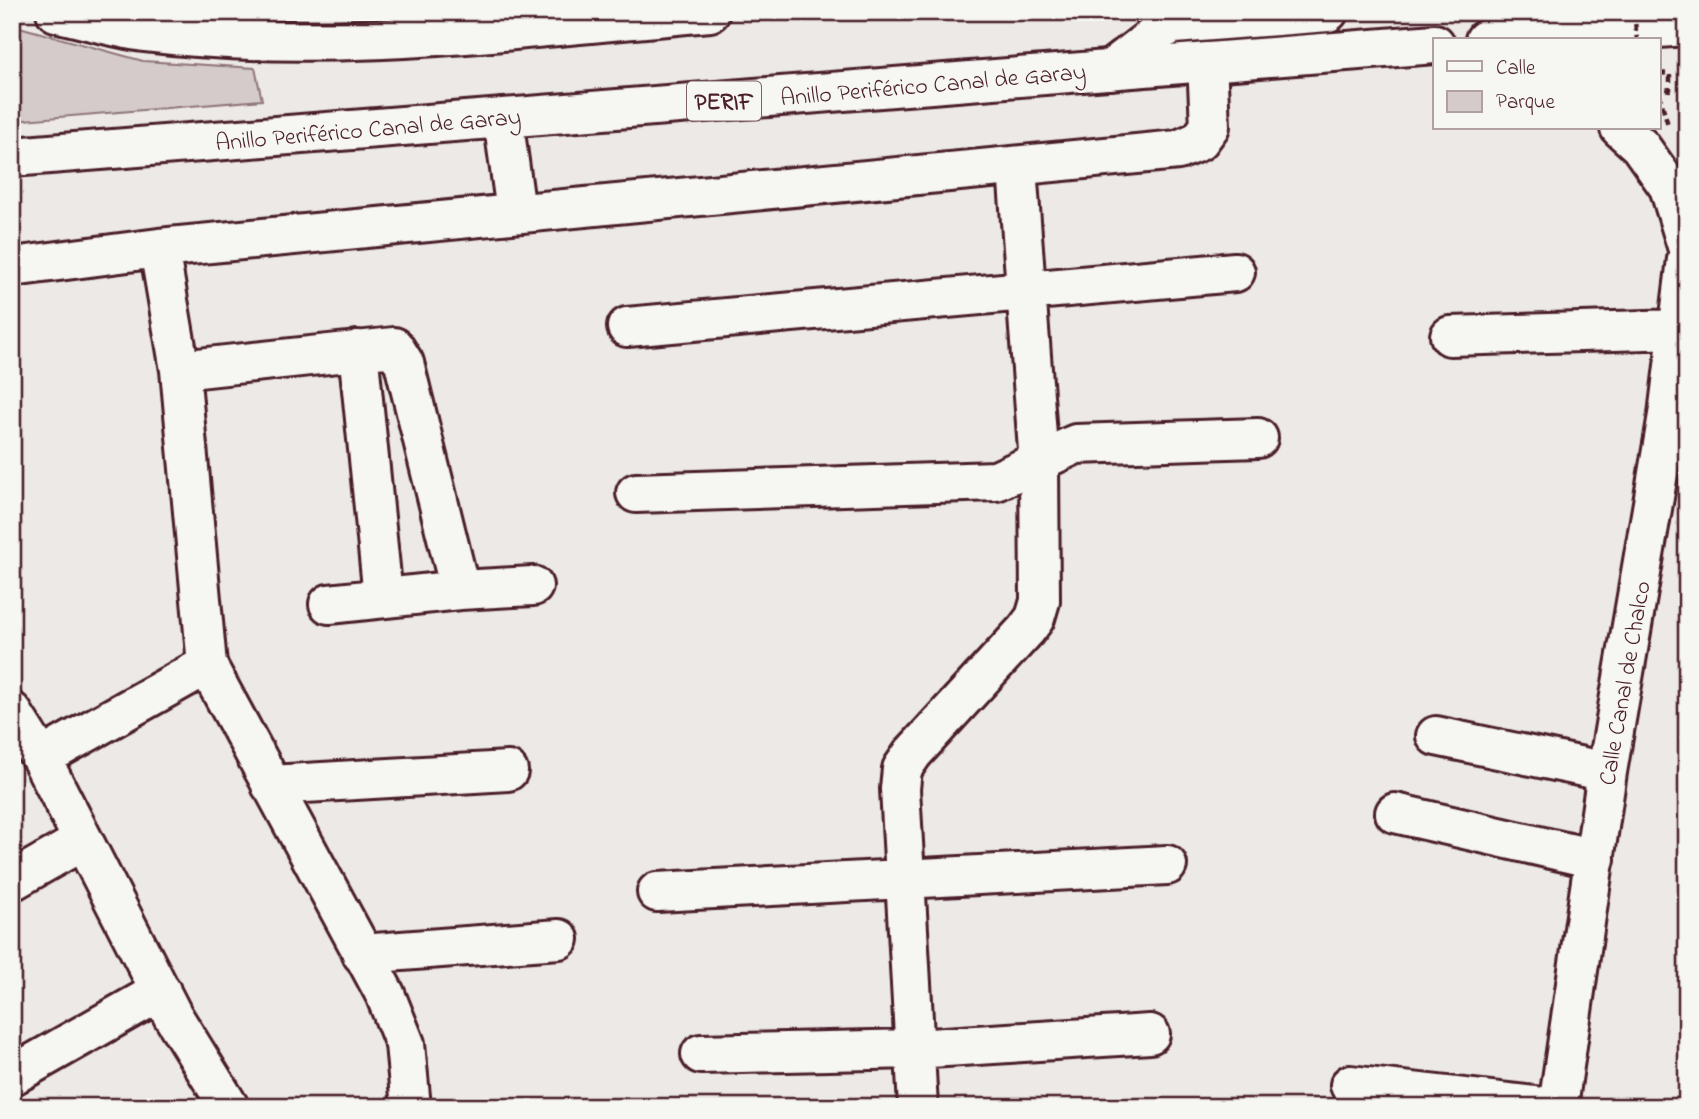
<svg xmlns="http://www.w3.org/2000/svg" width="1699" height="1119" viewBox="0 0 1699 1119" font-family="'Indie Flower',sans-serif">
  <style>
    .green { fill: #d4cbca; stroke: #8f757a; stroke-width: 2 }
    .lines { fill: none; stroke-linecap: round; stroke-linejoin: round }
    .minor-casing { stroke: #4a1f2b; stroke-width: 44 }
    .highway-casing { stroke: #4a1f2b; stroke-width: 44 }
    .path { stroke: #4a1f2b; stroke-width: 4.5; stroke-dasharray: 7 5; stroke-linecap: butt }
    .minor { stroke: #f6f6f2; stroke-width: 38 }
    .highway { stroke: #f6f6f2; stroke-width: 38 }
    .path-bridge { stroke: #4a1f2b; stroke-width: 4.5; stroke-dasharray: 7 5; stroke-linecap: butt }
    .labels { text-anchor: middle; stroke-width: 5; stroke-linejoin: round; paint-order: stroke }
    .shield { fill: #f6f6f2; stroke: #7e6067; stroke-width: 2 }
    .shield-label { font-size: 23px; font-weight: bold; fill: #4a1f2b }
    .street-label { font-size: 24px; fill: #4a1f2b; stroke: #f6f6f2 }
  </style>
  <rect width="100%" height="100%" fill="#ece9e6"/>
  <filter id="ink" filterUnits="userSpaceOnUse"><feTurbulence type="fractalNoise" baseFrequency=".0143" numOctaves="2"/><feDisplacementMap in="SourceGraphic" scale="14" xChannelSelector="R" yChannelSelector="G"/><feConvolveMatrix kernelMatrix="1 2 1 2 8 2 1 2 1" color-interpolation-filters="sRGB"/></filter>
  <g filter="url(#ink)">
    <path class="green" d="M12 25 143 61 255 68 262 100 12 121Z"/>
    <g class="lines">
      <g class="minor-casing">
        <path id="minor" d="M1110 70 1163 29 1174 24 1328 12
          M503 118 516 212
          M1620 128 1640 146 1669 187 1687 246
          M159 248 180 370 207 665 385 994 405 1044 411 1107
          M12 267 159 248 1178 150 1199 141 1210 126 1207 62
          M627 327 1235 272
          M1450 336 1679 329
          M358 350 383 597
          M180 370 394 347 404 363 460 590
          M636 493 996 481 1076 444 1258 438
          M329 604 460 590 533 586
          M12 712 41 758 173 1016 229 1107
          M1436 736 1607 772
          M41 758 207 665
          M271 785 508 771
          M1395 813 1595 859
          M12 881 82 841
          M657 892 1167 865
          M362 954 559 939
          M701 1054 914 1049 1150 1034
          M13 1075 161 991
          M1350 1085 1543 1107
          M918 1107 900 789 902 769 913 753 1026 630 1035 618 1040 601 1039 463 1017 168
          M1558 1107 1607 772 1668 415 1687 259"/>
      </g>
      <g class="highway-casing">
        <path id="highway" d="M56 12C85 19 115 28 144 32 332 55 523 28 710 12
          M1485 40 1687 26
          M12 157 1435 44"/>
      </g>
      <path class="path" d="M1659 73 1670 74V90L1659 88
        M1659 93 1668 125"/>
      <use href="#minor" class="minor"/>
      <use href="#highway" class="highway"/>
      <path class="path-bridge" d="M1634 12 1637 40"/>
    </g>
  </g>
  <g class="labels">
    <rect class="shield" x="687" y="81.5" width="74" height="39" rx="5"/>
    <g class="shield-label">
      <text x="724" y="109">PERIF</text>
    </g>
    <g class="street-label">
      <text transform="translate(933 84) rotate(-5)" y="8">Anillo Periférico Canal de Garay</text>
      <text transform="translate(368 129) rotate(-5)" y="8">Anillo Periférico Canal de Garay</text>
      <text transform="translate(1624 683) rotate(-80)" y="8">Calle Canal de Chalco</text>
    </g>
  </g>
  <rect width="1699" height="1119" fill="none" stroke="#f6f6f2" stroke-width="42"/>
  <rect x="21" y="21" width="1657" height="1077" fill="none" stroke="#4a1f2b" stroke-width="2.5" filter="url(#ink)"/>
  <rect x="1433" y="38" width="228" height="91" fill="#f6f6f2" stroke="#b1a0a2" stroke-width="2"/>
  <rect x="1447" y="61" width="35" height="10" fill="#f6f6f2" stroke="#b1a0a2" stroke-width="2"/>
  <text x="1496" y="74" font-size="21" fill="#4a1f2b">Calle</text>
  <rect x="1447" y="91" width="35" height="21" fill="#d4cbca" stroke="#b1a0a2" stroke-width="2"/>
  <text x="1496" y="108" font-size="21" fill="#4a1f2b">Parque</text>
</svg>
